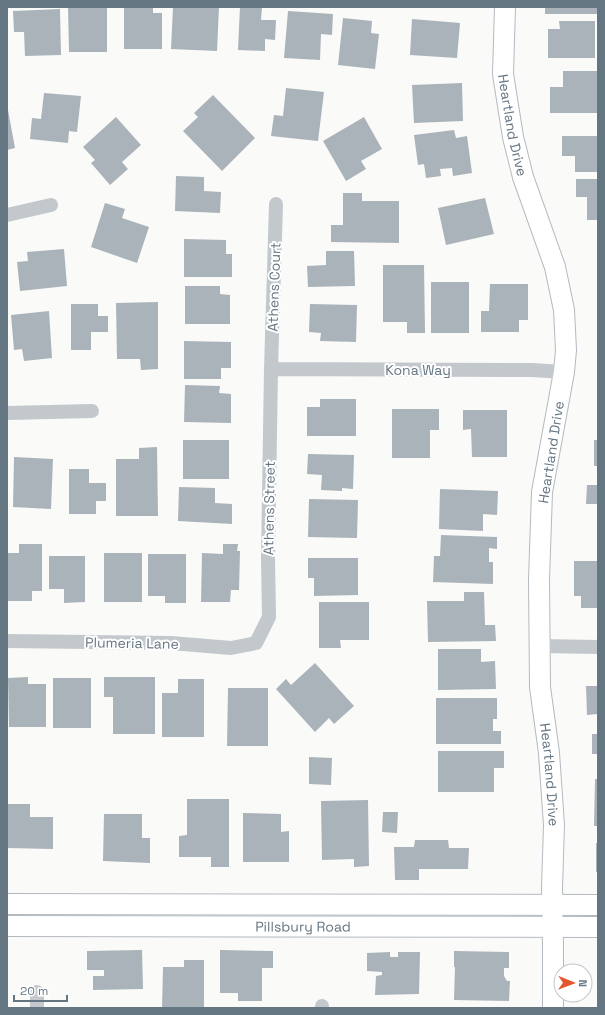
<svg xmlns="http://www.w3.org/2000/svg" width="605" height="1015" viewBox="0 0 605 1015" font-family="'Space Grotesk',sans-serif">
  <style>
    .building { fill: #aab3b9 }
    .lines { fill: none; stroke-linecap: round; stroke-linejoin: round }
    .secondary-casing { stroke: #b3babf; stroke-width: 22 }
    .street { stroke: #c3c8cc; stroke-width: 14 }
    .secondary { stroke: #fff; stroke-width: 20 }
    .labels { text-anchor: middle; stroke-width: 4; stroke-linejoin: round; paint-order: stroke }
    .street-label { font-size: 14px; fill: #657683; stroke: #fff }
  </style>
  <rect width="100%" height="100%" fill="#fafaf8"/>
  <path class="building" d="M68 7H107V52H69Z
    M124 7H153V13H162V49H124Z
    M173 7H219L217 51 171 49Z
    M240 7H262L261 20H276L275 40 265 39V51L238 50Z
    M545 7H598V14H545Z
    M60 9 61 55 25 56 24 32H14L13 11Z
    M288 11 333 14 332 35 321 34 320 60 284 58Z
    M343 18 372 21 371 33 379 34 375 69 338 65Z
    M412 19 460 23 457 58 410 55Z
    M559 21H595V58H548V29H560Z
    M563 71H598V113H550V87H563Z
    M462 83 463 121 414 123 412 85Z
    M286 88 324 92 318 141 271 136 274 115 283 116Z
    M44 93 81 96 77 132 69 131 68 143 30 139 32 118 41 119Z
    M213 95 255 138 222 171 183 131 198 117 194 113Z
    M8 110 15 148 7 150V111Z
    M116 117 141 145 122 162 128 169 110 185 91 163 95 160 83 147Z
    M364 117 382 149 361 161 366 169 346 181 323 141Z
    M454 130 456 138 467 136 472 173 453 176 452 168 440 169 441 176 426 178 424 164 418 165 414 135Z
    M562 136H598V172H575V156H562Z
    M176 176 204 177V191L221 192 220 213 175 211Z
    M576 179H598V220H587V197H576Z
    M343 193H362V201H399V243L331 242V225H343Z
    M485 198 494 234 446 245 438 208Z
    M105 203 125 209 122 218 149 227 137 263 91 247Z
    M184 239 226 240V254H232V277H184Z
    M64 249 67 286 20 291 17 262 28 261 27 252Z
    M326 251H354L355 286 308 287 307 266 326 265Z
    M383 265H424L425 333H407V322H383Z
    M431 282H469V333H431Z
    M490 284H528V320H519V332H481V311H489Z
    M185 286H220V294L230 295V324H185Z
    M158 302V369L141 370 140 359H117L116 303Z
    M71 304H98V316H108V332H91V350H71Z
    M310 304 357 305 356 342 320 341 321 333 309 332Z
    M49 311 52 358 24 361 22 349 14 350 11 315Z
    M184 341 231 342V368H221V379H184Z
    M185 385 220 386 219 393 231 394V423L184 422Z
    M320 399H356V436H307V407H320Z
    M392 409H439V430H430V458H392Z
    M463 410H507V457H472L471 429 463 430Z
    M183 440H229V479H183Z
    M594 440H598V466H594Z
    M157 447 158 516H116V459H139V448Z
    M308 454 354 455 353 489 342 488V491L321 490 322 475 307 474Z
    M14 457 53 459 51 509 13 507Z
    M69 469H89V483H106V501H96V514H69Z
    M587 485H598V504H586Z
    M179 487 215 488V503L232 504V524L178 521Z
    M440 489 498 491 497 515 483 514V531L439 529Z
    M309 499 358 500 357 538 308 537Z
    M441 535 497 537V549L489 548V562H493V584L433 582 434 556H440Z
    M19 544H42V591H32V601H7V553H19Z
    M223 544H238L237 551H240L239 590H231L230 602H201L202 553 223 554Z
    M104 553H142V602H104Z
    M148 554H186V603H165V596H148Z
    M49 556H85V602L64 603V589H49Z
    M308 558H358V595L314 596V578H308Z
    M574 561H598V608H581V596H574Z
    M464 592H484L485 625H495L496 641 428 642 427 601H464Z
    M319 602H369V640H340L341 648H319Z
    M438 649H481V662L495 661 496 689 438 690Z
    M315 663 354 706 334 724 329 718 315 732 276 689 286 679 291 685Z
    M28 677V684H46V727H9L8 678Z
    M104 677H155V734H113V697H104Z
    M53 678H91V728H53Z
    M178 679H204V737H162V693H178Z
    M586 686H598V714L587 715Z
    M228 688H268V746H227Z
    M436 698H497V719H493V731H501V744H436Z
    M592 734H598V754H592Z
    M438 751H504V768H494V792H438Z
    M309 757 332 758 331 785 309 784Z
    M595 779H598V826H594Z
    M187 799H229V867H211V857H179V836L187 835Z
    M368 800 369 866 354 867V859L322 860 321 801Z
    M7 804H30V817H53V849L7 848Z
    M383 812H398L397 833 382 832Z
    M243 813 281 814V832L289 831V862H243Z
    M104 814H142V838H150V863L103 861Z
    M415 840H448L449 848H469L468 869H419V880H395L394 847H414Z
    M596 843H598V872H596Z
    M142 950 143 989 93 990V976H104V970H87V951Z
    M220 950 273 951V968H262V1001H238V993H220Z
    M454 951 509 952V968H504V976L507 981H510L509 1001 454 1000 455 967H454Z
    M390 952V957H398V952H420L419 994 375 995 376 976 382 975V972L367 971V953Z
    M184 960H204V1008H162L163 967H184Z"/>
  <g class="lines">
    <g class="secondary-casing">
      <g id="secondary">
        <path id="s1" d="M505 7 503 74 513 137 523 177 555 267 564 310 566 350 564 372 542 492 539 580 540 687 549 753 554 825 552 888 553 945V1008"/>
        <path d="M7 904 598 905"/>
        <path id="s2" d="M7 926 598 927"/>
      </g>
    </g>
    <path class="street" d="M7 215 51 205
      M271 369 532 370 564 372
      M7 413 92 411
      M7 641 171 643 231 648 256 643 269 617 268 558 271 369 276 204
      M540 646 598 647
      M37 1008V992
      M322 1008V1006"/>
    <use href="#secondary" class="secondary"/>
  </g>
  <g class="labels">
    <g class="street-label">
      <text dy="5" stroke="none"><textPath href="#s1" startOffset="119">Heartland Drive</textPath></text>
      <text transform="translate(274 287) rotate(-88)" y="5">Athens Court</text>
      <text x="418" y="375">Kona Way</text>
      <text transform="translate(551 452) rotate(-81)" y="5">Heartland Drive</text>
      <text transform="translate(269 508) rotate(-89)" y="5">Athens Street</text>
      <text transform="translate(132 643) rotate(1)" y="5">Plumeria Lane</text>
      <text dy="5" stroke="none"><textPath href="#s1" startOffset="779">Heartland Drive</textPath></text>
      <text dy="5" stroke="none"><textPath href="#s2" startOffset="296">Pillsbury Road</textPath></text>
    </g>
  </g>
  <rect width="605" height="1015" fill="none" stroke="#657683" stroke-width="16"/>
  <g transform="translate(573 983) rotate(91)"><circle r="19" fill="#ffffff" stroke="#c1c8cd"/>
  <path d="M0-3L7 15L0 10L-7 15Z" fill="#e4572e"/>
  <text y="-6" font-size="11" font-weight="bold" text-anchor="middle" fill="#657683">N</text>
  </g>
  <path d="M14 995v6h53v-6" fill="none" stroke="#657683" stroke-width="2"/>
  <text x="20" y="995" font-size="12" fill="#657683" stroke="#ffffff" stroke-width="3" paint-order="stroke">20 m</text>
</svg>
